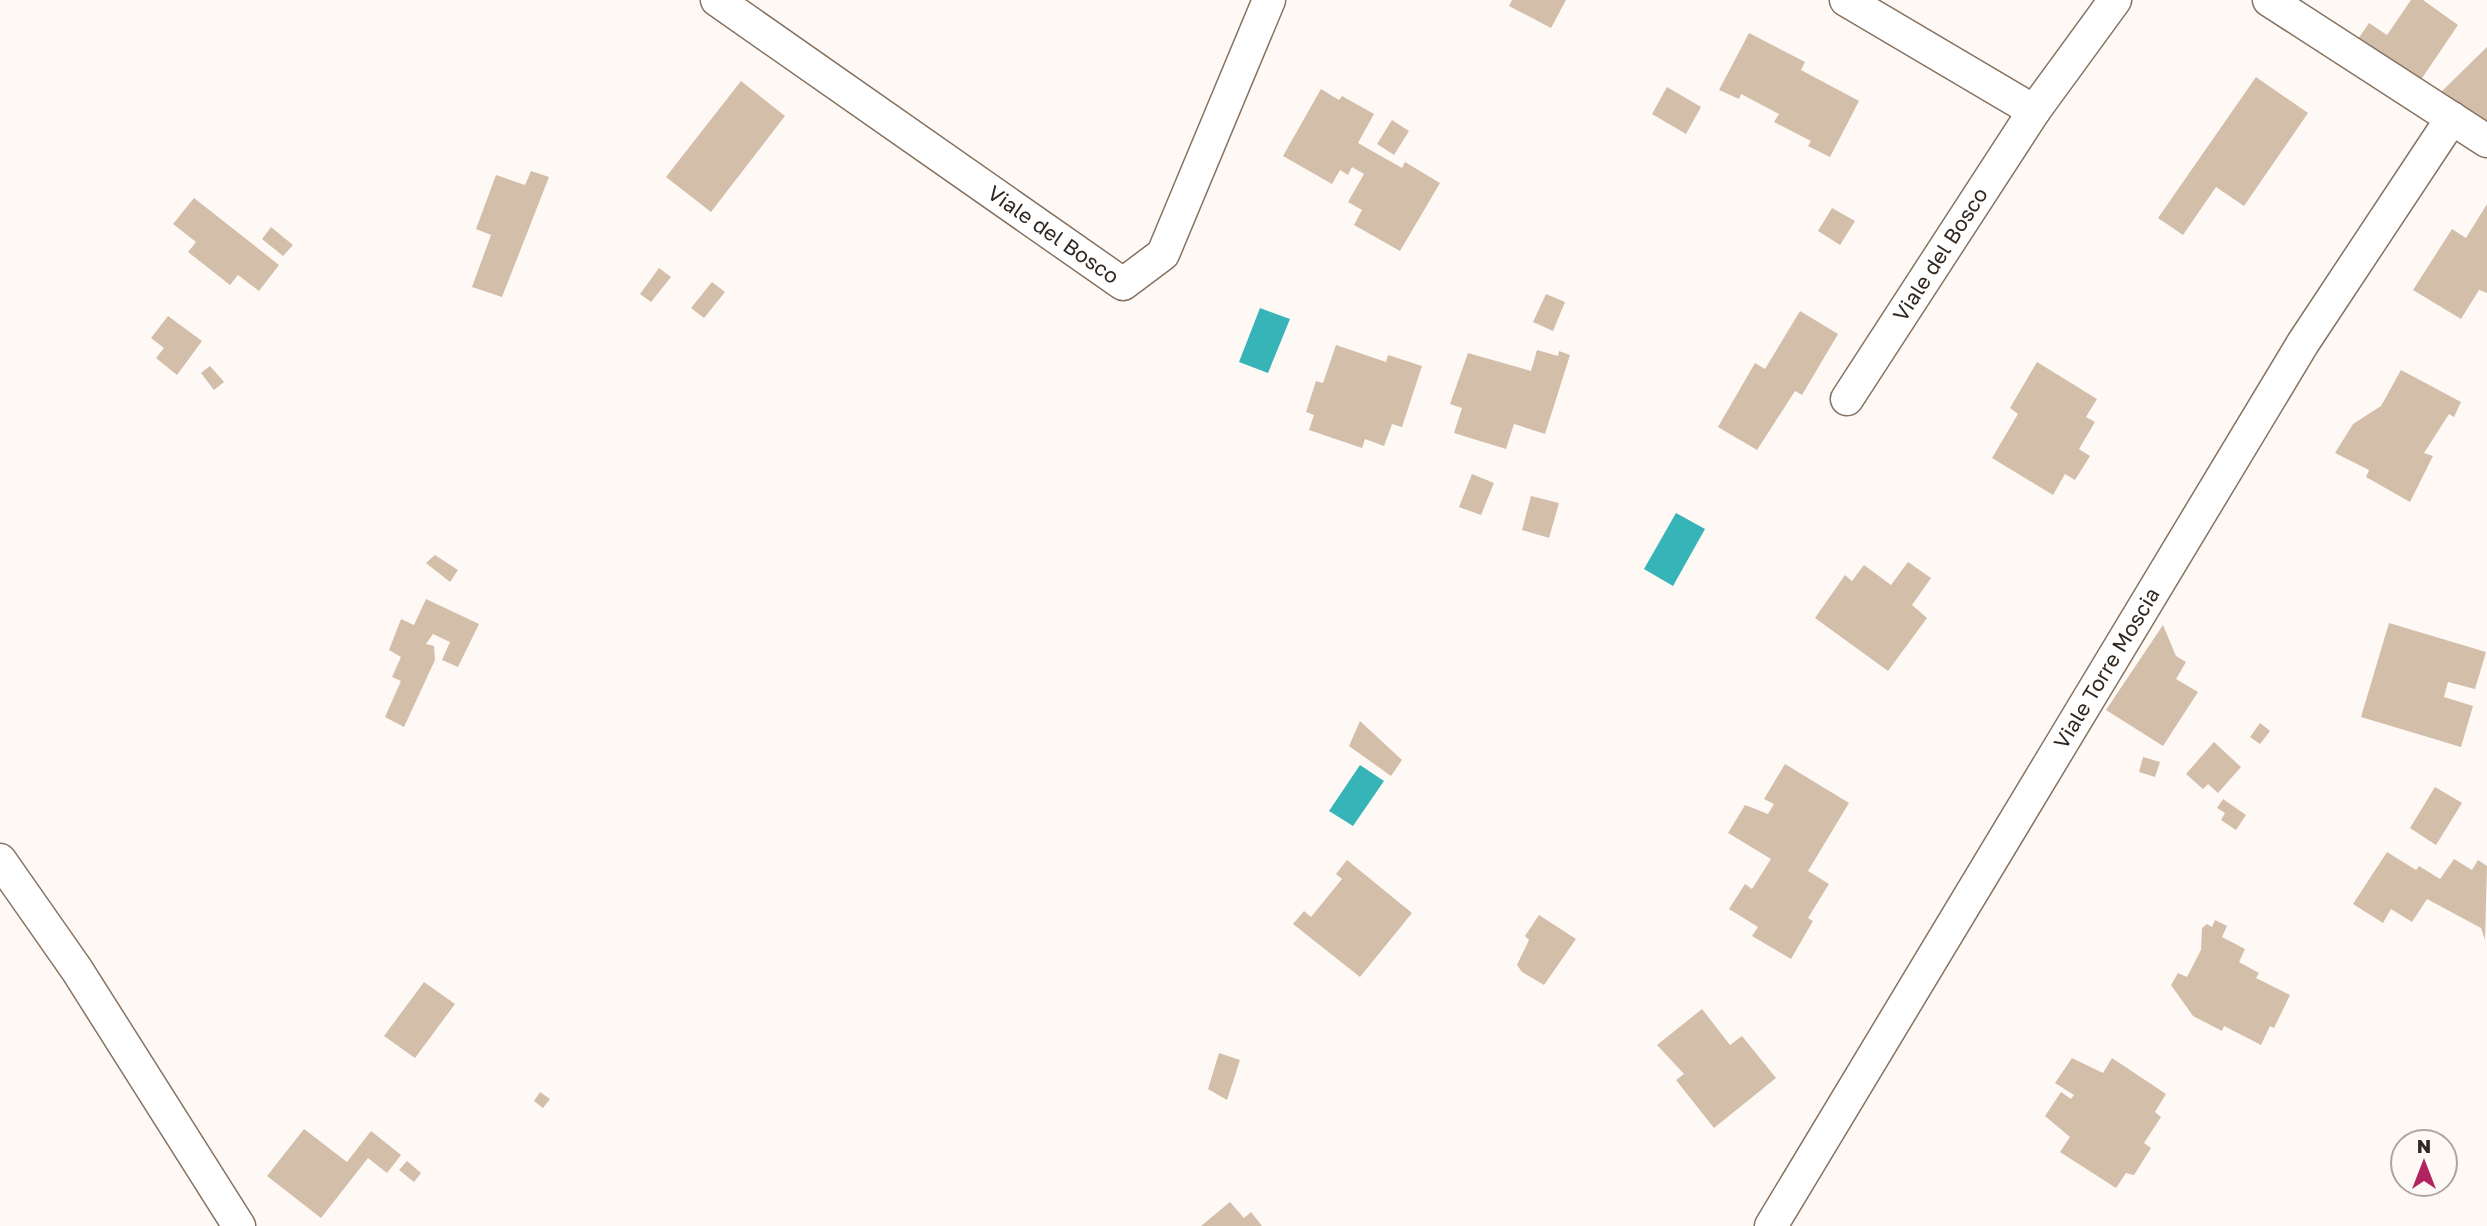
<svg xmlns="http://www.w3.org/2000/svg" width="2487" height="1226" viewBox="0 0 2487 1226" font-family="'Golos Text',sans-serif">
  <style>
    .water { fill: #36b4b7 }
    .building { fill: #d3beaa }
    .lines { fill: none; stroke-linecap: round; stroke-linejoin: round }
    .street-casing { stroke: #867260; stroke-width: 35 }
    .street { stroke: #fff; stroke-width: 32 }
    .labels { text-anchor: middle; stroke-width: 7; stroke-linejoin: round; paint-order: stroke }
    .street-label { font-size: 21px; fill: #312821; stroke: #fef9f5 }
  </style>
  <rect width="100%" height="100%" fill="#fef9f5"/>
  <path class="water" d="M1260 308 1290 319 1268 373 1239 362Z
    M1676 513 1705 529 1673 586 1644 569Z
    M1360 765 1384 781 1353 826 1329 811Z"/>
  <path class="building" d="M1512 0H1566L1551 28 1509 6Z
    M2411 0H2423L2458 25 2416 87 2354 45 2369 23 2387 35Z
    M1749 33 1805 62 1801 70 1859 101 1830 157 1808 146 1811 141 1774 122 1779 114 1741 94 1739 99 1719 90Z
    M2487 47V140L2439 94Z
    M2256 77 2308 113 2244 206 2216 187 2183 235 2158 218Z
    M741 81 785 116 711 212 666 177Z
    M1667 87 1701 107 1686 134 1652 114Z
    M1321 89 1339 100 1342 96 1374 114 1358 143 1402 168 1405 162 1440 183 1400 251 1354 225 1362 210 1348 202 1364 174 1352 167 1348 175 1340 170 1332 184 1283 156Z
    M1392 120 1409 131 1394 155 1377 144Z
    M531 171 549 177 502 297 472 287 491 235 476 229 496 175 525 185Z
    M194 198 279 265 259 291 238 275 230 285 188 252 196 242 173 224Z
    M2487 204V293L2479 290 2461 319 2413 290 2452 229 2466 238Z
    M1832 208 1855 221 1840 245 1818 231Z
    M271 227 293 245 283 256 262 239Z
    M659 268 671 277 651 302 640 294Z
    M712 282 725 292 704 318 691 308Z
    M1546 294 1565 302 1553 331 1533 322Z
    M1800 311 1838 334 1802 395 1795 391 1757 450 1718 427 1755 363 1765 369Z
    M168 316 202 341 177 375 156 358 164 348 151 338Z
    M1336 345 1386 362 1388 355 1422 366 1402 427 1392 424 1384 446 1365 439 1362 448 1309 430 1314 415 1306 412 1316 381 1323 383Z
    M1537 350 1558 356 1559 351 1570 355 1545 434 1514 424 1506 449 1454 433 1462 408 1450 404 1468 353 1531 371Z
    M2037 362 2097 399 2086 417 2095 422 2079 449 2090 456 2075 480 2065 474 2053 495 1992 458 2018 414 2010 408Z
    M210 366 224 382 214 390 201 373Z
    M2401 370 2461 402 2454 417 2449 414 2424 453 2433 456 2410 502 2366 477 2369 470 2335 453 2353 424 2381 406Z
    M1472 474 1494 483 1481 515 1459 507Z
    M1531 496 1559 503 1549 538 1522 530Z
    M435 555 458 570 450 582 426 563Z
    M1908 562 1931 578 1912 605 1927 618 1888 671 1815 618 1845 575 1852 581 1864 565 1891 585Z
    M426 599 479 624 458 667 442 660 450 642 433 634 426 644 434 646 435 660 404 727 385 717 401 681 392 677 401 657 389 650 401 619 414 625Z
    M2389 623 2486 652 2475 689 2448 682 2444 697 2473 706 2461 747 2361 717Z
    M2163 625 2176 656 2186 662 2176 679 2198 692 2163 746 2106 710Z
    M1360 721 1402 760 1391 776 1349 746Z
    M2260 723 2270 731 2260 744 2250 737Z
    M2214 742 2241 767 2218 793 2208 784 2203 789 2186 774Z
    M2143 757 2160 762 2155 777 2139 772Z
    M1785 764 1849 803 1808 871 1829 884 1808 918 1813 921 1791 959 1752 936 1758 927 1729 909 1745 884 1752 889 1771 859 1728 833 1745 805 1768 814 1774 804 1764 799Z
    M2435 787 2462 803 2436 845 2410 828Z
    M2223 799 2246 815 2236 830 2221 820 2225 813 2217 808Z
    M2387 852 2416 870 2419 866 2440 879 2454 859 2472 870 2478 860 2487 866 2485 940 2481 928 2427 899 2412 922 2391 909 2383 923 2353 904Z
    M1347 860 1412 913 1360 977 1293 924 1304 911 1311 917 1342 879 1336 874Z
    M1539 915 1576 939 1544 985 1522 972 1517 965 1529 940 1525 936Z
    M2215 920 2227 926 2222 937 2245 949 2239 962 2259 973 2256 978 2290 995 2274 1028 2270 1026 2261 1045 2224 1026 2222 1031 2193 1016 2171 985 2178 973 2187 977 2201 950 2202 928 2207 924 2212 927Z
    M424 982 455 1004 415 1058 384 1036Z
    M1702 1009 1730 1045 1742 1036 1776 1078 1714 1128 1676 1080 1684 1074 1657 1045Z
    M1219 1053 1240 1060 1227 1100 1208 1089Z
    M2072 1058 2103 1073 2112 1058 2166 1094 2155 1112 2161 1117 2144 1143 2151 1148 2134 1175 2126 1173 2116 1188 2060 1152 2070 1137 2045 1116 2061 1092 2071 1099 2074 1095 2055 1083Z
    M540 1092 550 1099 543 1108 534 1101Z
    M304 1129 347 1162 371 1131 401 1155 387 1173 368 1158 321 1218 267 1176Z
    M407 1161 421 1173 414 1182 399 1170Z
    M1230 1202 1244 1218 1251 1212 1262 1226H1201Z"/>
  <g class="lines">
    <g class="street-casing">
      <g id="street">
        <path id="s1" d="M717 0 1123 284 1163 254 1269 0"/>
        <path d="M1846 0 2034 111"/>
        <path d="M2269 0 2487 141"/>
        <path id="s2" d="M1847 399 2034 111 2115 0"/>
        <path d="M0 860 77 970 239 1226"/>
        <path id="s3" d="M1771 1226 2303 343 2452 118"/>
      </g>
    </g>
    <use href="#street" class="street"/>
  </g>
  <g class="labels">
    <g class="street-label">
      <text dy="7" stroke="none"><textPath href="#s1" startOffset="410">Viale del Bosco</textPath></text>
      <text dy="7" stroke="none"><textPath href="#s2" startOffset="172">Viale del Bosco</textPath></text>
      <text dy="7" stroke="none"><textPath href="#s3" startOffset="651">Viale Torre Moscia</textPath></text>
    </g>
  </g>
  <g transform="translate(2424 1163)"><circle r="33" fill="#fef9f5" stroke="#aca5a0" stroke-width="2"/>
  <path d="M0-5L12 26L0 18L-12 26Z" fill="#b02460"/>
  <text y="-10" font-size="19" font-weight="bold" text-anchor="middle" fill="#312821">N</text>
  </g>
</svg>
